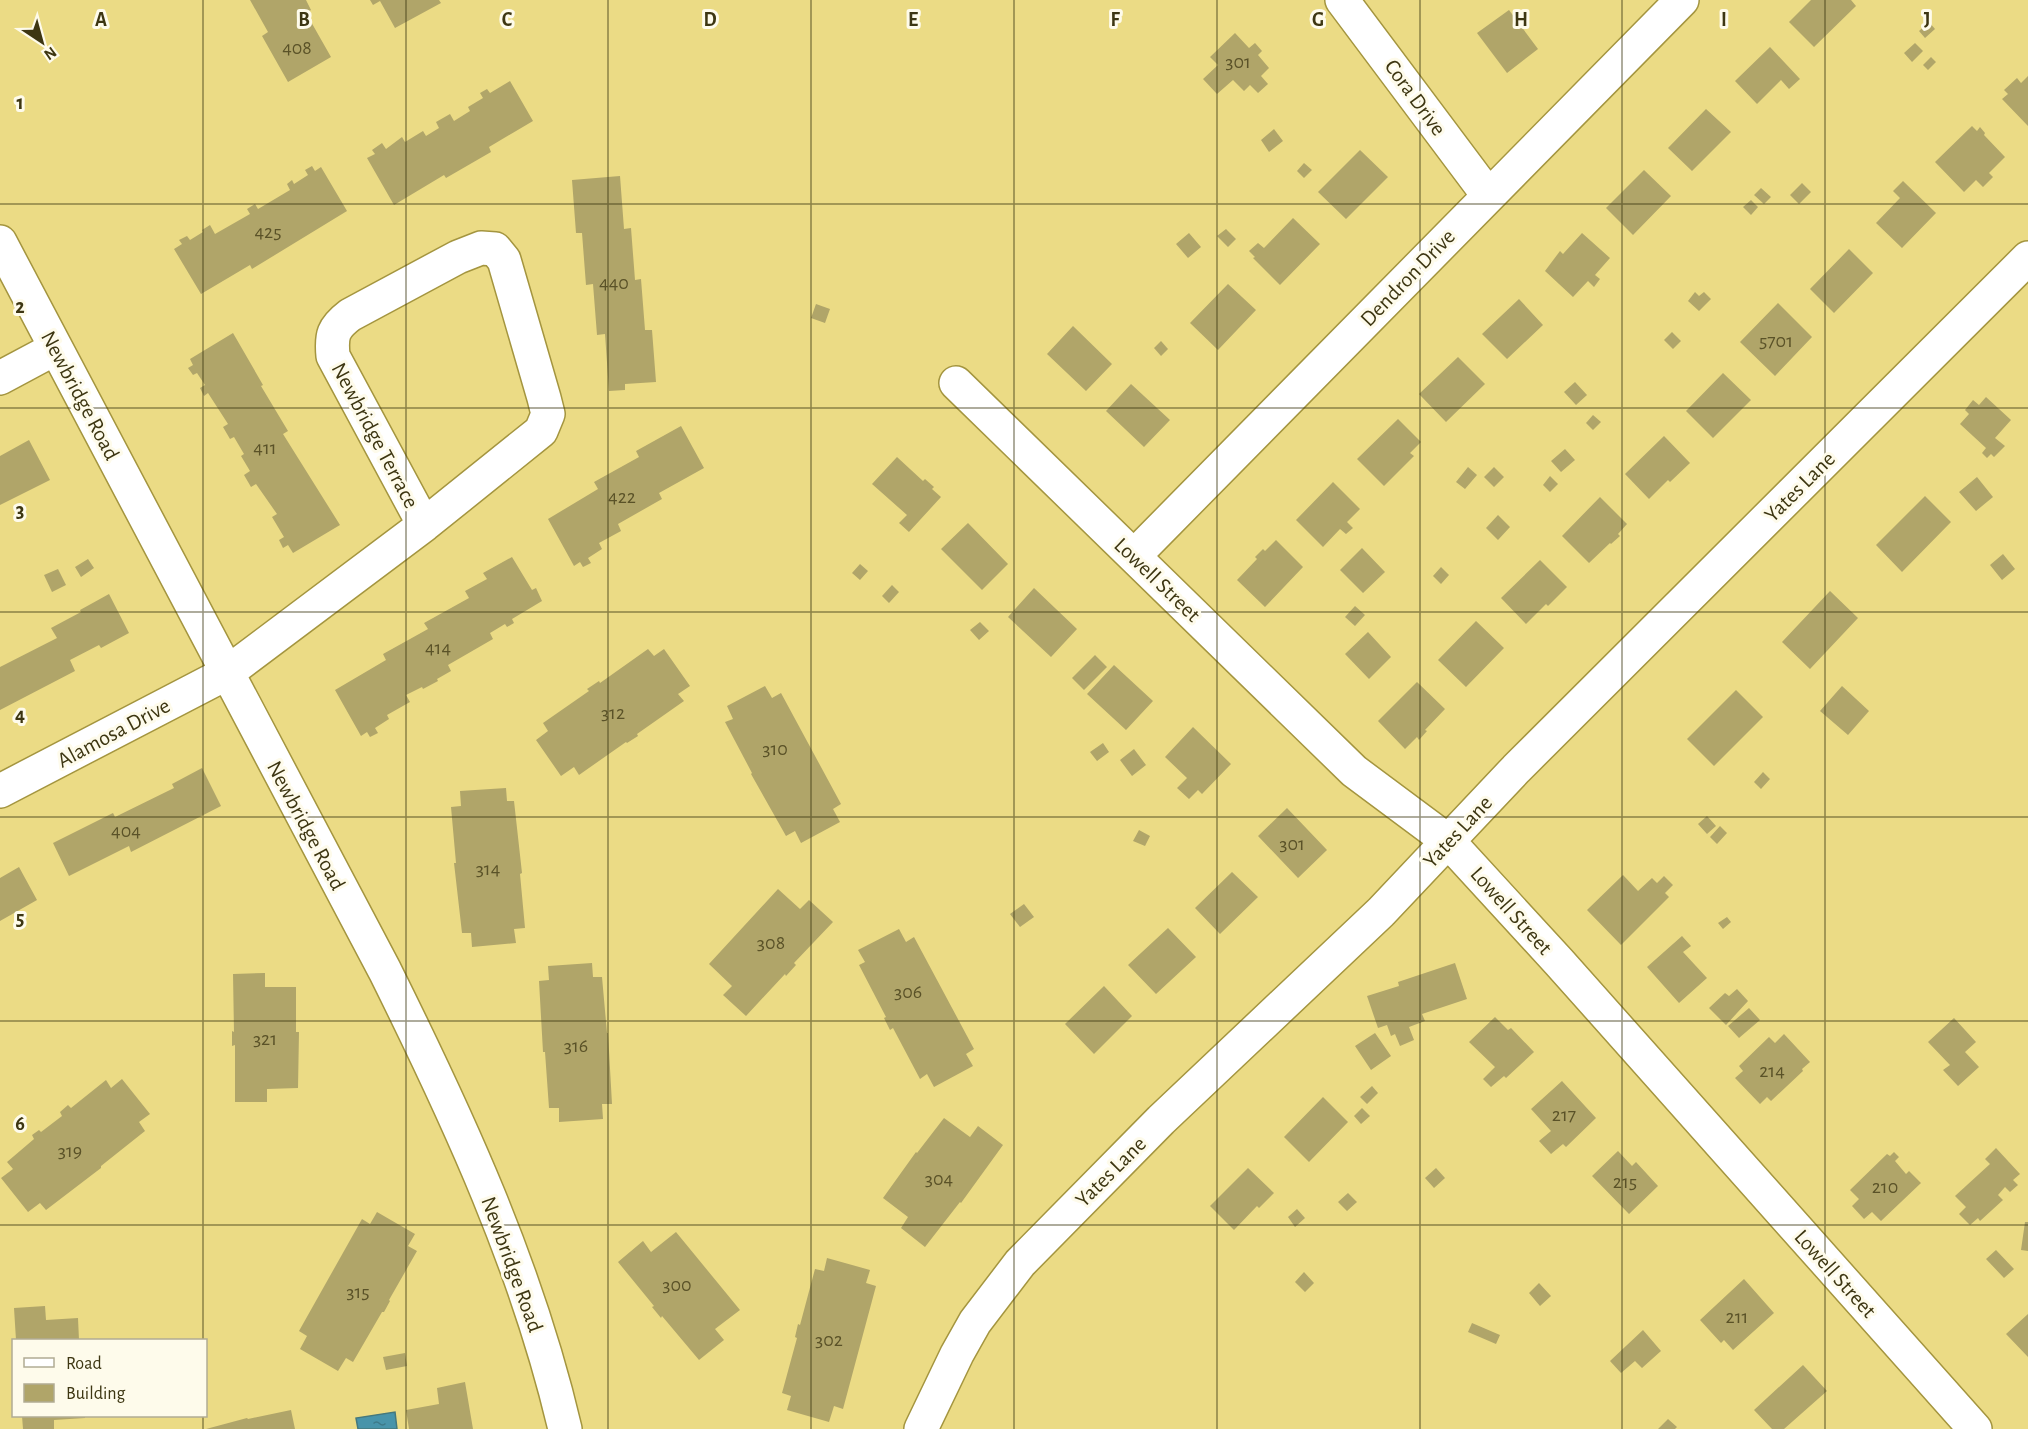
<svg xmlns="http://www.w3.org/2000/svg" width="2028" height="1429" viewBox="0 0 2028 1429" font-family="'Alegreya Sans',sans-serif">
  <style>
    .water { fill: url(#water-ripples); stroke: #45787c; stroke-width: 1.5 }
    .building { fill: #b0a569 }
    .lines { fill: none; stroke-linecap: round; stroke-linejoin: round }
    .minor-casing { stroke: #a4953f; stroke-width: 36 }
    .minor { stroke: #fff; stroke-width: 33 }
    .grid { fill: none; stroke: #3d3612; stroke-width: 1.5; stroke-opacity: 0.55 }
    .labels { text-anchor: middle; stroke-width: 6; stroke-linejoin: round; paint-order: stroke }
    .number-label { font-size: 20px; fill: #5a5228 }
    .street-label { font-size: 22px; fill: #3d3612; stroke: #fefbeb }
    .grid-label { font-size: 20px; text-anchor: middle; font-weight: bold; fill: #3d3612; stroke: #fefbeb; stroke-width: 6; stroke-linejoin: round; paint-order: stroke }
  </style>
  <defs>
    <pattern id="water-ripples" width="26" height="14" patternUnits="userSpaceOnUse" patternTransform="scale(1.5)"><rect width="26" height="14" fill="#4894aa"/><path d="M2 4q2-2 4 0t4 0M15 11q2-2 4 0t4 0" fill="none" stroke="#3d7a89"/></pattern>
  </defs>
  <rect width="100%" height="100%" fill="#ebdb85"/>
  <path class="water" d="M395 1412 397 1429H358L356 1418Z"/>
  <path class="building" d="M250 0H306L311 10 306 13 331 57 288 82 262 36 268 32Z
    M370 0H439L441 3 395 28 380 1 373 5Z
    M1811 0H1851L1856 6 1814 47 1789 22Z
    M1509 10 1538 49 1507 73 1477 33Z
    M1929 22 1935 29 1925 38 1919 31Z
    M1235 33 1249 48 1255 43 1262 51 1258 55 1269 68 1261 76 1268 84 1258 93 1250 85 1244 91 1233 80 1217 94 1203 79 1218 65 1210 57Z
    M1915 43 1923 51 1912 62 1904 53Z
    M1770 47 1800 79 1789 89 1781 80 1757 104 1735 81Z
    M1931 57 1936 62 1928 70 1923 65Z
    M2028 76V126L2002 99 2008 94 2004 90 2017 78 2021 83Z
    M510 81 533 121 489 147 491 152 446 178 444 175 394 205 367 158 375 154 372 150 382 143 386 149 402 137 405 142 423 131 426 136 439 128 436 122 450 114 454 121 470 111 468 107 483 98 480 93 487 89 490 93Z
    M1706 109 1731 132 1692 171 1668 148Z
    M1972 126 1977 131 1980 127 1985 133 1984 135 2005 157 1989 173 1993 177 1983 187 1976 180 1964 192 1935 162Z
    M1274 129 1283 141 1269 152 1261 140Z
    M1360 150 1388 177 1346 219 1318 192Z
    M1304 163 1312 170 1304 178 1297 171Z
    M312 166 315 171 321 167 347 211 252 269 250 265 201 294 174 249 182 244 179 240 187 236 190 240 203 232 202 230 210 225 215 234 250 214 247 209 255 204 258 209 290 190 287 184 292 180 294 184 308 175 305 170Z
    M1644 170 1671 196 1633 235 1606 208Z
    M620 176 624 229 631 228 635 280 641 279 645 330H652L656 382 625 384V390L609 391 605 334 597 335 593 284 586 285 582 233H576L572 180Z
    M1903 181 1936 213 1902 248 1876 223 1900 198 1893 191Z
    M1802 183 1811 192 1799 204 1790 195Z
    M1761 188 1771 197 1764 204 1754 195Z
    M1751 200 1758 207 1751 215 1743 207Z
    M1293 218 1320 244 1280 285 1253 258 1255 257 1249 251 1258 243 1264 248Z
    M1226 229 1236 239 1228 247 1217 236Z
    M1189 233 1201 247 1188 258 1176 244Z
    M1582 233 1610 258 1595 275 1600 279 1594 287 1588 281 1573 297 1545 271 1560 251 1563 254Z
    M1849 249 1873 273 1834 313 1810 289Z
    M1228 284 1256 310 1218 350 1190 323Z
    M1695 292 1699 296 1704 292 1711 299 1699 311 1688 301Z
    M1519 299 1543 325 1507 359 1482 334Z
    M1778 303 1812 337 1775 376 1740 342Z
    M816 304 830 309 825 323 811 318Z
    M1073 326 1112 364 1086 391 1047 354Z
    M1672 332 1681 341 1673 349 1664 340Z
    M233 333 263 385 261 386 288 431 283 434 340 525 293 553 288 545 283 548 279 540 284 537 272 517 277 514 256 484 251 487 244 475 250 471 241 456 244 454 234 437 230 439 223 427 228 424 208 393 204 396 200 388 205 385 197 373 193 375 188 368 193 365 190 359Z
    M1161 341 1168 349 1161 356 1154 348Z
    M1458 357 1485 384 1446 422 1419 394Z
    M1723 373 1751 400 1713 438 1686 411Z
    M1575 382 1587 395 1576 405 1564 392Z
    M1131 384 1170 420 1144 447 1106 411Z
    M1986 397 2011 420 1995 438 2005 446 1994 457 1991 454 1987 458 1982 453 1986 448 1960 424 1969 414 1965 410 1973 400 1979 405Z
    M1593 415 1601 422 1593 430 1586 423Z
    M1398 419 1421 442 1410 453 1414 456 1384 486 1357 459Z
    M681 426 704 468 659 493 662 499 618 524 621 531 599 543 602 549 588 558 591 563 583 567 580 562 574 566 548 519 598 489 594 482 639 457 636 451Z
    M1664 436 1690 463 1670 482 1668 480 1649 499 1625 474Z
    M29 440 50 480 0 505V456Z
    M1565 449 1575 460 1561 472 1551 461Z
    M897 457 923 481 925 479 934 487 932 489 941 497 909 532 899 523 907 515 872 484Z
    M1468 467 1477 475 1465 489 1456 482Z
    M1494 467 1504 477 1494 487 1484 477Z
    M1550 476 1558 484 1550 492 1543 485Z
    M1977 477 1993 497 1976 511 1959 492Z
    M1333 482 1360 509 1347 522 1353 528 1346 534 1340 529 1323 547 1296 520Z
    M1925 496 1951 522 1902 572 1876 545Z
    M1600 497 1627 524 1618 534 1620 536 1611 544 1610 543 1589 563 1562 536Z
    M1498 515 1510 527 1498 540 1486 528Z
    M968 523 1008 564 982 590 941 549Z
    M1276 540 1303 567 1265 607 1237 580 1257 559 1255 557 1263 549 1265 551Z
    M1362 548 1385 572 1363 593 1340 570Z
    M2003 554 2015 569 2002 580 1990 565Z
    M512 557 532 590 536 588 542 601 512 619 514 623 507 627 505 624 490 633 493 639 448 665 451 671 437 679 438 681 423 689 422 687 406 695 410 702 387 715 389 719 375 728 378 733 370 737 367 732 361 736 335 690 386 660 383 654 428 629 424 623 469 598 465 591 487 579 483 573Z
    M88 559 94 568 81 577 75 567Z
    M1540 560 1567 587 1548 606 1546 604 1526 624 1501 598Z
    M860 564 868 571 860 580 852 573Z
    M1441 567 1449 575 1441 584 1433 576Z
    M58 569 66 585 52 592 44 575Z
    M892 585 899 592 889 603 882 596Z
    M1034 588 1077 629 1051 657 1008 617Z
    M1830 591 1858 618 1810 669 1782 642Z
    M109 594 129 633 101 648 99 645 70 660 75 671 0 710V667L57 638 51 628 81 612 80 610Z
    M1355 606 1365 615 1355 626 1345 617Z
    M1476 621 1504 648 1466 687 1438 660Z
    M980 622 989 631 979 640 970 630Z
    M1368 632 1391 657 1369 679 1345 654Z
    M648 649 654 656 664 649 690 686 678 694 684 701 637 734 638 736 627 743 626 742 579 775 574 767 561 776 536 740 548 731 543 723 589 691 587 689 599 681 600 683Z
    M1095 655 1107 667 1084 690 1072 678Z
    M1114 665 1153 701 1126 730 1087 694Z
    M1417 682 1445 709 1425 730 1427 731 1419 740 1417 737 1405 749 1378 721Z
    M765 686 772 698 781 693 841 804 833 809 840 822 801 843 795 831 786 836 751 774 752 773 725 722 733 719 727 706Z
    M1842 686 1869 711 1848 735 1820 711Z
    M1736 690 1763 717 1714 766 1687 739Z
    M1193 727 1231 764 1202 794 1198 790 1189 799 1177 788 1187 778 1165 757Z
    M1103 743 1109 752 1097 761 1090 752Z
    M1134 749 1146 765 1132 776 1120 760Z
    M202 768 221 806 131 852 129 846 69 876 53 843 113 813 115 817 174 788 172 784Z
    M1763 772 1770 779 1761 789 1754 782Z
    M506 788 507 801H514L522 873 520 874 525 928 514 929 516 943 472 947 471 933H462L454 863H456L451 807 461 806 460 791Z
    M1287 808 1327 850 1298 878 1258 836Z
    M1707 816 1716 826 1707 834 1698 824Z
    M1720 826 1727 833 1717 844 1710 837Z
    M1139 830 1150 836 1145 846 1133 841Z
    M19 867 37 900 0 921V878Z
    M1232 872 1258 897 1220 934 1195 908Z
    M1623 875 1638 891 1652 878 1657 883 1664 876 1673 885 1665 893 1669 897 1621 945 1587 910Z
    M778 889 800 909 809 900 833 922 794 963 796 965 786 976 785 974 746 1016 723 995 732 986 709 964Z
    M1024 904 1034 917 1020 927 1010 914Z
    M1727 917 1731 922 1723 929 1718 923Z
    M1168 928 1196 957 1156 994 1128 965Z
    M899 929 906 942 914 937 974 1049 966 1054 973 1066 934 1087 927 1074 920 1079 893 1028 890 1030 884 1018 886 1017 859 965 865 962 858 950Z
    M1682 936 1691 946 1683 952 1707 978 1679 1003 1647 967Z
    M592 963 593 977H602L607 1033H608L612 1104H602L603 1119 559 1122V1108H549L545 1052H543L539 981 549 980 548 966Z
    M1455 963 1467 999 1422 1014 1425 1021 1409 1027 1414 1040 1400 1046 1395 1034 1391 1036 1387 1025 1378 1028 1367 996 1399 986 1398 982Z
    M265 973V987H296V1032H299L298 1088 267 1089V1102H235V1045L232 1046V1031L234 1032 233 974Z
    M1104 986 1132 1016 1094 1054 1065 1024Z
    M1737 989 1748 1001 1726 1025 1709 1008 1725 993 1729 996Z
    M1749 1008 1760 1020 1739 1038 1728 1026Z
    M1495 1017 1508 1030 1511 1028 1534 1052 1506 1078 1504 1076 1491 1087 1483 1079 1495 1067 1469 1042Z
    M1954 1018 1976 1042 1965 1052 1979 1067 1958 1086 1943 1070 1950 1065 1928 1042Z
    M1375 1033 1391 1056 1371 1070 1355 1046Z
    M1784 1034 1810 1062 1802 1069 1803 1071 1771 1101 1767 1097 1760 1104 1735 1078 1743 1071 1739 1066 1769 1037 1775 1043Z
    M122 1079 150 1114 139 1122 145 1131 101 1166V1168L46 1210 40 1203 28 1212 1 1178 13 1169 7 1162 34 1139 32 1135 39 1130 41 1132 62 1116 60 1112 68 1105 71 1108 106 1080 111 1088Z
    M1562 1081 1596 1118 1566 1147 1563 1144 1551 1154 1539 1141 1551 1131 1531 1109Z
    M1372 1086 1378 1093 1367 1104 1360 1097Z
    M1323 1097 1348 1122 1309 1162 1284 1137Z
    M1362 1108 1370 1116 1361 1124 1354 1116Z
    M944 1118 970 1137 978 1126 1003 1145 961 1203 960 1202 925 1247 901 1228 908 1217 883 1198 916 1152 917 1153Z
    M1996 1148 2020 1174 2013 1180 2018 1185 2010 1192 2005 1187 1998 1195 2003 1200 1980 1221 1978 1218 1970 1225 1959 1214 1966 1207 1955 1196 1990 1164 1985 1159Z
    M1618 1151 1632 1166 1636 1162 1658 1186 1629 1214 1592 1176Z
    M1894 1152 1899 1157 1895 1161 1906 1174 1909 1171 1921 1183 1881 1221 1872 1212 1864 1219 1852 1206 1859 1199 1850 1190 1887 1154 1890 1156Z
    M1248 1168 1274 1193 1259 1208 1257 1206 1234 1230 1210 1206Z
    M1436 1168 1445 1178 1434 1188 1425 1178Z
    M1348 1193 1357 1202 1347 1211 1338 1202Z
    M1297 1209 1305 1218 1295 1227 1288 1217Z
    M377 1212 415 1234 408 1246 417 1251 389 1300 390 1301 384 1312H382L353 1362 346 1358 338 1371 300 1349 307 1336 299 1331 362 1219 370 1224Z
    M2025 1222H2028V1251L2021 1250Z
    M676 1232 740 1310 715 1329 724 1340 699 1360 662 1316 661 1318 652 1307 654 1306 618 1262 643 1241 651 1252Z
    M1996 1250 2014 1269 2004 1278 1986 1259Z
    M827 1258 870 1270 866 1283 876 1286 843 1409 834 1406 829 1422 787 1410 791 1396 782 1393 797 1338 795 1337 798 1324 800 1325 815 1269 824 1271Z
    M1304 1272 1314 1283 1305 1292 1295 1282Z
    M1744 1279 1774 1313 1733 1350 1724 1340 1721 1343 1700 1320Z
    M1539 1283 1551 1296 1540 1306 1529 1293Z
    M45 1306 46 1320 78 1318 79 1340H16L14 1308Z
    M2028 1314V1357L2006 1334Z
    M1472 1323 1500 1335 1496 1344 1468 1332Z
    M1643 1330 1661 1351 1642 1368 1635 1361 1621 1373 1610 1361Z
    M405 1353 407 1366 386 1370 383 1357Z
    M1803 1365 1827 1391 1784 1429H1772L1754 1410Z
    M465 1382 473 1429H409L406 1410 439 1404 437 1388Z
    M291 1410 295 1429H206L247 1418 248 1419Z
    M22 1416H85V1418L54 1420V1429H23Z
    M1668 1419 1677 1427 1675 1429H1658Z"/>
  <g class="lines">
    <g class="minor-casing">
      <path id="minor" d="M1342 0 1488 195
        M0 242 385 971C459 1120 527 1267 565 1429
        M0 378 56 348
        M956 383 1354 771 1448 841 1559 962 1975 1429
        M1134 556 1682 0
        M0 791 227 673 424 525 541 431 548 414 544 398 504 260 495 249 481 248 458 257 350 315C333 328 331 335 333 356L424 525
        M921 1429 957 1354 975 1322 1020 1263 1161 1120 1381 912 1516 769 2028 258"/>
    </g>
    <use href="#minor" class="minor"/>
  </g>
  <path class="grid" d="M203 0V1340M406 0V1429M608 0V1429M811 0V1429M1014 0V1429M1217 0V1429M1420 0V1429M1622 0V1429M1825 0V1429M0 204H2028M0 408H2028M0 612H2028M0 817H2028M0 1021H2028M0 1225H2028M203 1416V1429"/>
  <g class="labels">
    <g class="number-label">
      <text x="297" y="54">408</text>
      <text x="1238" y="68">301</text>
      <text x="268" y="238">425</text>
      <text x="614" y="289">440</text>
      <text x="1776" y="347">5701</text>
      <text x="265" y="454">411</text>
      <text x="622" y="503">422</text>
      <text x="438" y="654">414</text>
      <text x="613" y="719">312</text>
      <text x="775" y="755">310</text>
      <text x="126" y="837">404</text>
      <text x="1292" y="850">301</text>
      <text x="488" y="875">314</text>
      <text x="771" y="949">308</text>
      <text x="908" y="998">306</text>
      <text x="265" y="1045">321</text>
      <text x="576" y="1052">316</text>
      <text x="1772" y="1077">214</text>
      <text x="1564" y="1121">217</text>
      <text x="70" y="1157">319</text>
      <text x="939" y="1185">304</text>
      <text x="1625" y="1188">215</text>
      <text x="1885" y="1193">210</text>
      <text x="677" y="1291">300</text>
      <text x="358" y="1298">315</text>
      <text x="1737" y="1323">211</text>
      <text x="829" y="1346">302</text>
    </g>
    <g class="street-label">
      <text transform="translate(1416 97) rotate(54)" y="8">Cora Drive</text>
      <text transform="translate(1407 277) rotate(-46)" y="8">Dendron Drive</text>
      <text transform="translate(81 395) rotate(62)" y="8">Newbridge Road</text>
      <text transform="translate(376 435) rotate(62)" y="8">Newbridge Terrace</text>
      <text transform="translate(1799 486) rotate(-45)" y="8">Yates Lane</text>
      <text transform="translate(1158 579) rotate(44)" y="8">Lowell Street</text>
      <text transform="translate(113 732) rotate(-28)" y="8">Alamosa Drive</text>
      <text transform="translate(307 825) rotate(62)" y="8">Newbridge Road</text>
      <text transform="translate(1457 831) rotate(-47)" y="8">Yates Lane</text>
      <text transform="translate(1512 910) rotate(48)" y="8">Lowell Street</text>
      <text transform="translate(1110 1171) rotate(-45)" y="8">Yates Lane</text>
      <text transform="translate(513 1264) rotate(70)" y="8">Newbridge Road</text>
      <text transform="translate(1836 1273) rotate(48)" y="8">Lowell Street</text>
    </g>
  </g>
  <g class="grid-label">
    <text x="101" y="26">A</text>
    <text x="304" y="26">B</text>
    <text x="507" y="26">C</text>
    <text x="710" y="26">D</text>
    <text x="913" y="26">E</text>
    <text x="1115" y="26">F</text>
    <text x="1318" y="26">G</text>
    <text x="1521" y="26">H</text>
    <text x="1724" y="26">I</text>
    <text x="1927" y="26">J</text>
    <text x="20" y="109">1</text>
    <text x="20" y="313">2</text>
    <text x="20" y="517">3</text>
    <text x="20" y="721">4</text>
    <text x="20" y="925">5</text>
    <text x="20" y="1130">6</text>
  </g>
  <rect x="12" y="1339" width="195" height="78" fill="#fefbeb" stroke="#b1ac94" stroke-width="1.5"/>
  <rect x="24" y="1358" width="30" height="9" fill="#ffffff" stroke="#b1ac94" stroke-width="1.5"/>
  <text x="66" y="1369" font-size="18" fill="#3d3612">Road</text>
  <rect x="24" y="1384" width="30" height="18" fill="#b0a569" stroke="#b1ac94" stroke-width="1.5"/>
  <text x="66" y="1399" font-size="18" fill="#3d3612">Building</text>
  <g transform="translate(42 42) rotate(144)" stroke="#fefbeb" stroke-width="4.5" paint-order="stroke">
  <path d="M0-4.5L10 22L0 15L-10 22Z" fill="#3d3612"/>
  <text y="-9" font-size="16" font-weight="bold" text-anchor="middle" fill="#3d3612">N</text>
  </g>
</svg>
